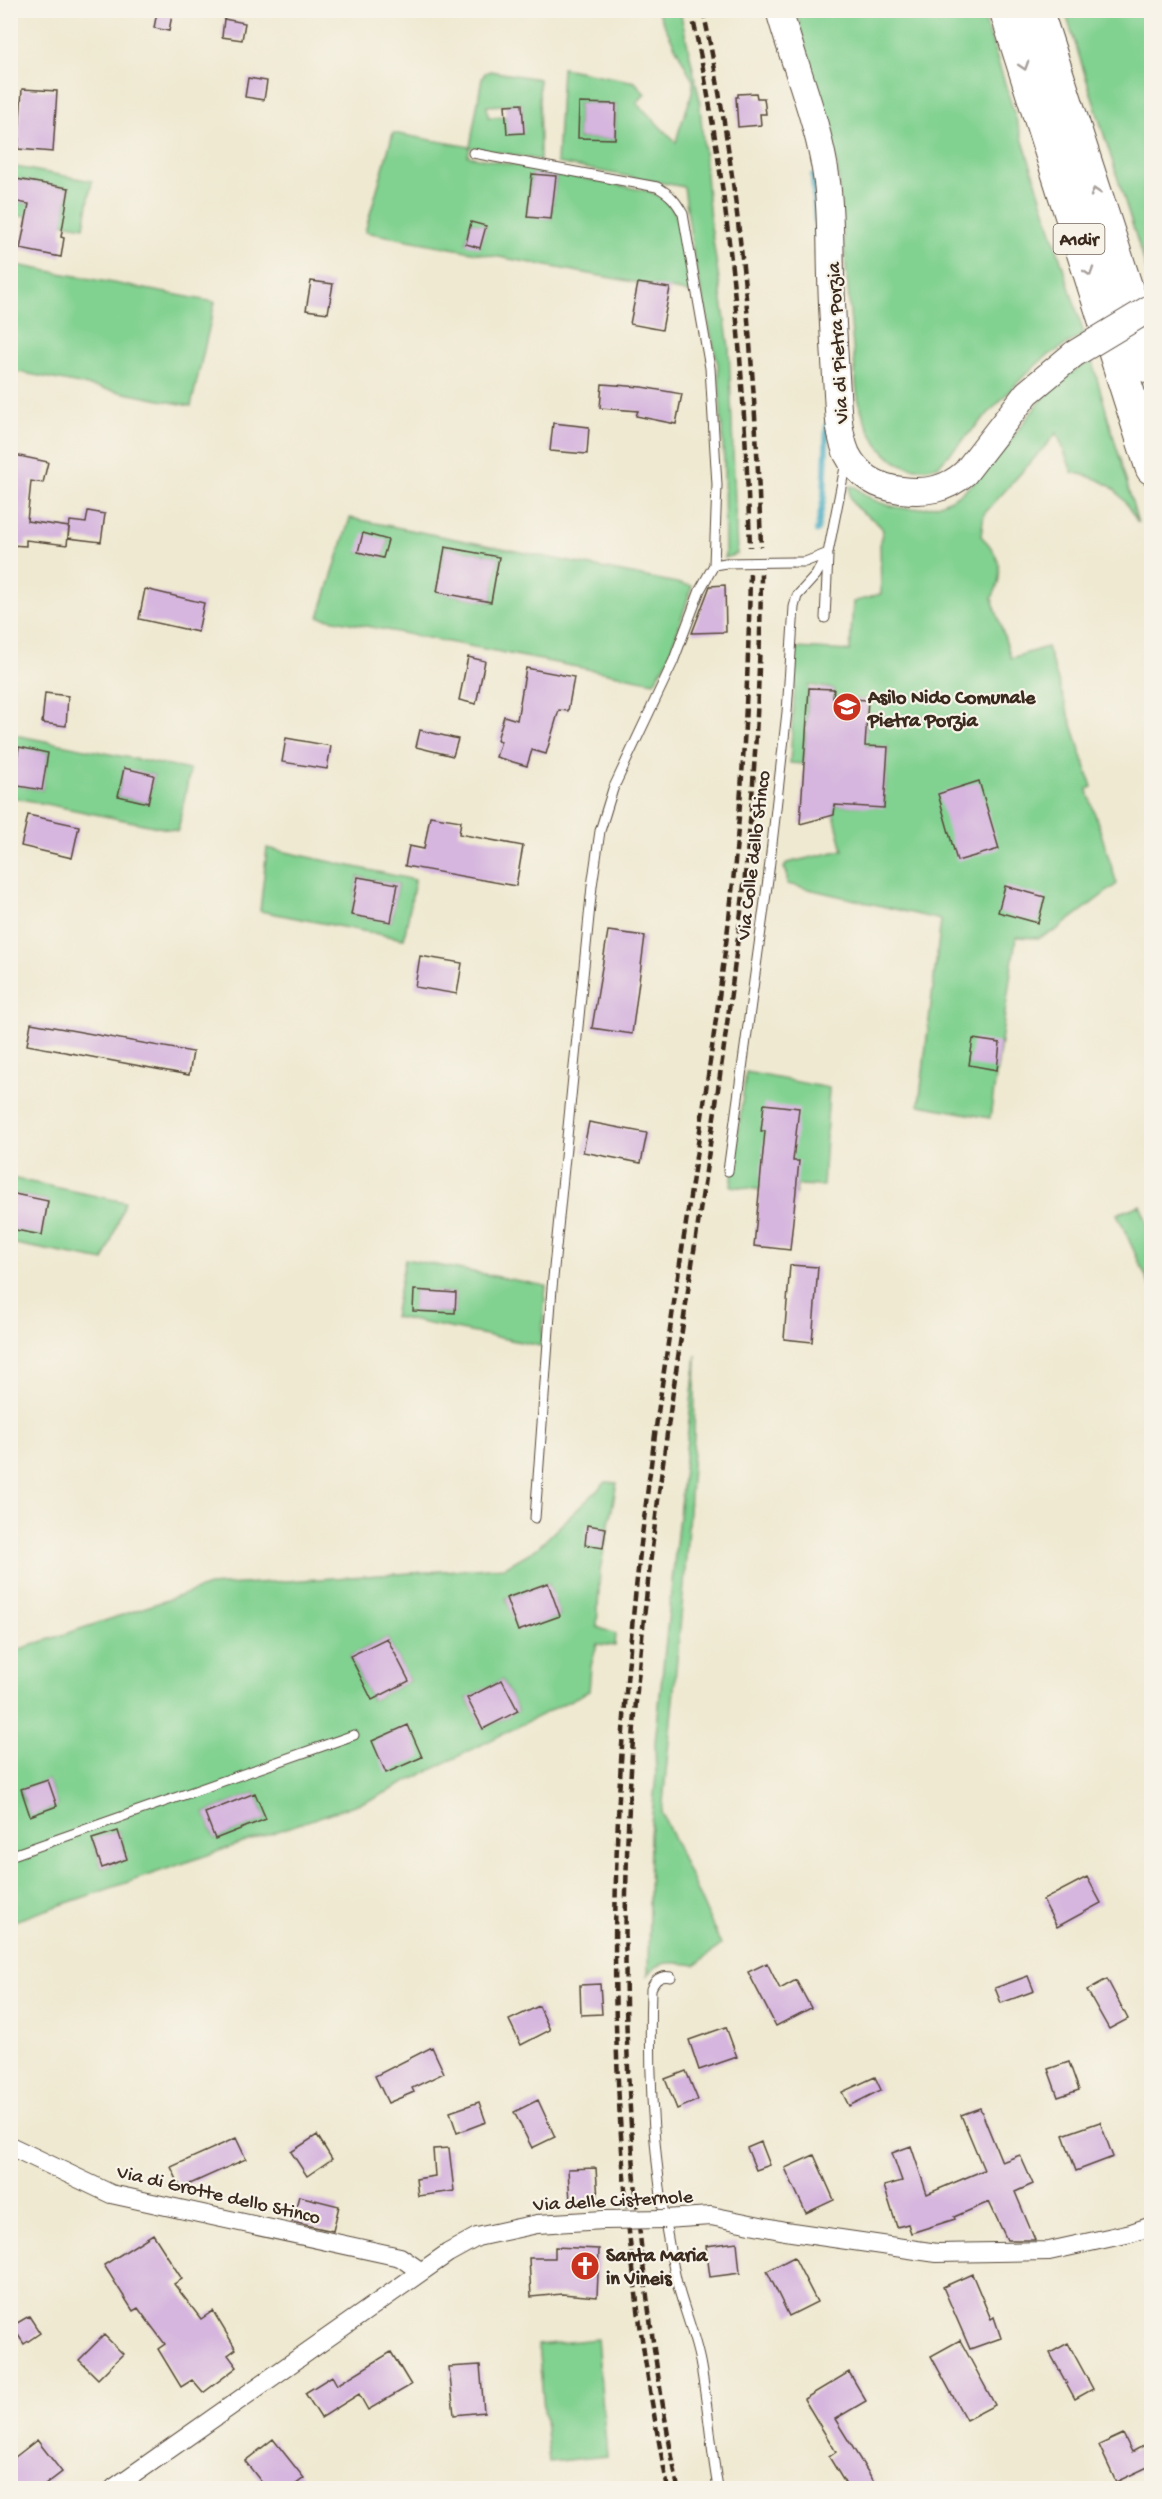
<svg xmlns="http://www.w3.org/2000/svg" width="1162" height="2499" viewBox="0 0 1162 2499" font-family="'Gochi Hand',sans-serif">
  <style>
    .green { fill: #81d190; stroke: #5e7e57; stroke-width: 1.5; fill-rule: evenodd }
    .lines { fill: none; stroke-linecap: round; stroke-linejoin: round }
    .stream { stroke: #41a9c0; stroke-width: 6 }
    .building { fill: #d6b5de }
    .lane-casing { stroke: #564739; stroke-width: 11 }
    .street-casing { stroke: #564739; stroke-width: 20 }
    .secondary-casing { stroke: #564739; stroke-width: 28 }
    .highway-casing { stroke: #564739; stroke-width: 35 }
    .lane { stroke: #fff; stroke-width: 9 }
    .street { stroke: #fff; stroke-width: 18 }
    .secondary { stroke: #fff; stroke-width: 26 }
    .highway { stroke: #fff; stroke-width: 33 }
    .rail { stroke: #3b2a1e; stroke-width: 4.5; stroke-dasharray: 9 4.5; stroke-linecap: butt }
    .lane-bridge-casing { stroke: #564739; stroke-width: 11; stroke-linecap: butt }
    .street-bridge-casing { stroke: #564739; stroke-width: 20; stroke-linecap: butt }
    .secondary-bridge-casing { stroke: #564739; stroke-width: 28; stroke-linecap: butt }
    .lane-bridge { stroke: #fff; stroke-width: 9 }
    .street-bridge { stroke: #fff; stroke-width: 18 }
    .secondary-bridge { stroke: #fff; stroke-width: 26 }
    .oneway { stroke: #a79f9a }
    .labels { text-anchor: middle; stroke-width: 4.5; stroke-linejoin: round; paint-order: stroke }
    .shield { fill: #f7f3e8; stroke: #73665b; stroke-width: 1.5 }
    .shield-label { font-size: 18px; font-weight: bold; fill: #3b2a1e }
    .street-label { font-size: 20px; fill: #3b2a1e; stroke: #f7f3e8 }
    .poi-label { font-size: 20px; font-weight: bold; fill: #3b2a1e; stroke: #f7f3e8; text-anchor: start }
  </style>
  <rect width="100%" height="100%" fill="#f7f3e8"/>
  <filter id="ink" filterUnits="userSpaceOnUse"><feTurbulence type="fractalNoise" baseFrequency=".0167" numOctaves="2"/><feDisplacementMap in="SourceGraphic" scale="12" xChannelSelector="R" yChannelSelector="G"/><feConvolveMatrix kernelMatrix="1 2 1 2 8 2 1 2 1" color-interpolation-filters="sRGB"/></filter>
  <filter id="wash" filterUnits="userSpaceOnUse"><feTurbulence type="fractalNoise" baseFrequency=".008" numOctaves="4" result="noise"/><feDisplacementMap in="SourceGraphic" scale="24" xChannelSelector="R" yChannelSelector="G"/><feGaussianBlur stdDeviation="1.35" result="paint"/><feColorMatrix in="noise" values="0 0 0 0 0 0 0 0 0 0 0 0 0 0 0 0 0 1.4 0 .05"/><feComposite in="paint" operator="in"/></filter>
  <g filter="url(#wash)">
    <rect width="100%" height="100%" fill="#efe9d1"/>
    <path class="green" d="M657 11H680L699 96 710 220 729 347 737 554 725 558 724 462 718 365 694 259 684 187 557 163 562 68 635 82 645 94 637 103 676 143C679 123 694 99 693 81ZM579 103 616 104 615 139 578 138Z
      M796 11H982L1074 302 1084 334 1044 358 1022 378 938 466C888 479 866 434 857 393L837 164Z
      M1065 11H1151V284Z
      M490 71 539 79 540 160 470 147 468 156 648 191C662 196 669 202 676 215L692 293 365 232 393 133 470 147 482 78 485 73ZM522 104 523 133 506 117H488L487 106ZM532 174 556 177 551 219 527 216ZM471 222 486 226 480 247 466 243Z
      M10 166 92 181 84 227 11 214ZM16 179 69 188 65 210 12 201Z
      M11 264 215 302 191 406 14 371 11 382Z
      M1092 361 1138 523C1116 487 1113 482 1072 472L1057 433 984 514 981 536C1001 555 1005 574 992 598L1011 658 1047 647 1092 787 1087 789 1117 884 1055 931 1038 938 1016 937 990 1118 919 1105 941 920 787 884V873L784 868 787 863 843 850 834 815 835 805 884 807 888 747 853 745 832 729 866 731 868 700 833 698 834 689 809 685 804 764 790 763 797 648 850 651 853 602 881 594 880 541 883 530C873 512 846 514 850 486L856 487C866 498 881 504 896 507 974 522 1008 432 1054 386 1065 375 1078 368 1092 361Z
      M350 518 692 586 668 660 654 682 319 617ZM388 540 383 558 359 552ZM445 547 499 557 491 602 437 592Z
      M10 734 190 770 178 831 11 797ZM19 748 48 753 42 790 12 785ZM124 769 154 775 148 803 118 796Z
      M267 848 415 880 404 939 260 911ZM358 877 398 884 391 922 351 915Z
      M746 1072 829 1088 823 1186 797 1185 796 1194 731 1186Z
      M11 1178 125 1202 104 1261 11 1243 10 1229 42 1234 48 1201 11 1193Z
      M1140 1205 1151 1232V1288L1117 1214Z
      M405 1259 546 1286 541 1346 394 1317ZM414 1290 456 1293 455 1313 413 1311Z
      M696 1355 694 1435 684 1586 662 1813 721 1945 695 1965C676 1963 661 1958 648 1975L650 1834 656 1775 655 1743Z
      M606 1482 617 1483 600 1570 597 1627 616 1634 615 1646 597 1644 591 1666 589 1691 375 1798 11 1922 10 1740 15 1738 11 1726V1652L209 1586 505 1567 536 1549ZM548 1583 560 1616 518 1630 506 1598ZM387 1638 409 1681 372 1700 350 1656ZM502 1680 518 1711 483 1729 467 1698ZM48 1780 57 1806 30 1815 21 1790ZM255 1793 266 1819 215 1839 205 1813ZM118 1831 127 1859 102 1868 92 1840Z
      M597 2339 607 2456 549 2462 538 2345Z"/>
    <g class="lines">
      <path class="stream" d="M813 176 818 256
        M817 531 824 497 827 424"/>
    </g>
    <g id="blocks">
      <path class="building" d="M157 12 172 15 169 31 154 28Z
        M224 19 245 23 242 40 222 37Z
        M248 78 267 81 264 100 245 97Z
        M22 89 57 91 53 152 18 149Z
        M756 93 757 98H764L766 114H760L761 125 738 127 736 97H738V94Z
        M579 103 616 104 615 139 578 138Z
        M522 104 524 133 507 134 505 105Z
        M532 174 556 176 551 219 527 217Z
        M16 179 69 188 61 237 64 238 61 257 20 249 29 204 12 201Z
        M471 222 486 226 480 248 466 244Z
        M311 281 333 284 328 313 306 310Z
        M638 283 670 288 662 330 630 324Z
        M602 384 642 387 682 394 676 424 636 416 638 411 600 408Z
        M553 423 589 427 587 454 550 451Z
        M10 454 48 462 43 483 31 481 27 521 69 527 67 545 26 540V546L10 545Z
        M88 511 105 514 101 542 68 538 70 521 86 523Z
        M363 533 388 540 383 558 358 552Z
        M445 547 499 557 491 602 437 592Z
        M725 585 726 632 692 633 710 586Z
        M145 589 204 603 198 632 139 619Z
        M468 657 485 661 476 704 459 700Z
        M526 668 574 677 568 711 559 710 546 754 532 750 527 766 496 757 501 741 497 740 504 716 517 720Z
        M809 688 834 689 833 698 868 700 865 746 888 747 884 808 835 805 834 815 800 824Z
        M45 693 68 696 66 726 42 723Z
        M420 730 458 739 453 756 416 747Z
        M286 738 331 746 327 769 282 762Z
        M19 747 48 753 42 790 12 785Z
        M124 768 154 775 148 803 118 796Z
        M979 781 999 849 957 861 938 794Z
        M28 815 79 826 72 858 21 846Z
        M430 816 461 821 459 834 523 846 516 886 405 866 409 846 424 849Z
        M358 877 398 884 391 922 351 915Z
        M1005 886 1045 897 1038 923 998 912Z
        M608 931 645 936 632 1034 592 1028Z
        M420 956 462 963 457 994 415 987Z
        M31 1023 193 1052 189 1075 27 1045Z
        M973 1039 1000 1043 997 1070 969 1065Z
        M764 1104 799 1108 793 1161H799L790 1250 754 1246 765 1131H761Z
        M589 1122 647 1133 641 1163 583 1152Z
        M10 1193 48 1201 42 1235 10 1229Z
        M790 1265 818 1267 812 1342 784 1339Z
        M414 1290 456 1293 455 1313 413 1311Z
        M587 1525 606 1528 603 1548 585 1545Z
        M548 1583 560 1616 518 1631 506 1598Z
        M387 1638 409 1681 372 1700 350 1656Z
        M502 1680 518 1711 483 1729 467 1698Z
        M408 1725 422 1757 386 1773 372 1741Z
        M48 1780 57 1806 30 1816 21 1789Z
        M255 1793 266 1819 215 1839 205 1813Z
        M118 1831 127 1859 102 1868 92 1839Z
        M1087 1877 1101 1903 1057 1927 1043 1900Z
        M767 1963 780 1989 796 1980 811 2008 776 2026 748 1972Z
        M1028 1976 1034 1991 1001 2003 995 1988Z
        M1107 1979 1128 2019 1109 2029 1087 1990Z
        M600 1984 602 2014 581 2015 580 1985Z
        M539 2006 550 2030 521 2045 509 2020Z
        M726 2027 737 2057 699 2070 689 2040Z
        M432 2047 444 2073 412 2088 414 2092 388 2103 375 2076Z
        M1069 2062 1079 2090 1058 2097 1048 2069Z
        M686 2071 698 2100 677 2109 665 2079Z
        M875 2077 881 2090 849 2106 842 2092Z
        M538 2100 555 2137 532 2148 514 2112Z
        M479 2102 486 2122 457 2133 450 2112Z
        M980 2108 1002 2162 1020 2155 1033 2184 1015 2192 1035 2240H1007L989 2202 954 2217 955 2219 911 2233 908 2224 897 2227 884 2186 902 2181 892 2153 911 2146 927 2194 984 2170 961 2115Z
        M1100 2122 1113 2157 1076 2171 1063 2135Z
        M317 2135 332 2159 307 2176 291 2152Z
        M236 2138 246 2159 181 2188 171 2167Z
        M761 2142 770 2165 756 2170 747 2148Z
        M449 2148 454 2191 418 2196 416 2179 435 2176 433 2149Z
        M814 2155 834 2200 806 2213 785 2168Z
        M596 2168 598 2200 570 2202 568 2169Z
        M299 2196 339 2206 333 2231 292 2222Z
        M153 2234 182 2279 174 2284 201 2319 213 2311 236 2349 228 2355 237 2367 203 2393 192 2380 181 2387 158 2349 165 2344 138 2308 133 2311 104 2265Z
        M737 2242 740 2273 710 2277 706 2246Z
        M555 2247 599 2249 597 2297 562 2294 531 2297 529 2258H555Z
        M794 2257 817 2302 789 2316 767 2271Z
        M972 2274 991 2319 994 2317 1001 2338 970 2349 943 2287Z
        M29 2316 40 2333 24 2344 12 2326Z
        M104 2335 123 2354 98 2379 79 2360Z
        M960 2340 995 2405 966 2420 931 2356Z
        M1068 2343 1093 2389 1075 2399 1050 2353Z
        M391 2352 411 2385 368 2410 359 2394 321 2418 305 2393 332 2376 337 2385Z
        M480 2365 484 2412 454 2415 449 2367Z
        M849 2372 866 2401 835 2419 878 2488H848L829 2457 836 2452 804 2399Z
        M1123 2434 1132 2452 1152 2441V2465L1116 2482 1099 2445Z
        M273 2439 304 2478 291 2488H266L245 2461Z
        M37 2440 62 2472 41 2488H16L10 2481V2461Z"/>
    </g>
  </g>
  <g filter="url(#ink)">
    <use href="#blocks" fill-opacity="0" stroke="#564739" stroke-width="1.5"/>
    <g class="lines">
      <g class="lane-casing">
        <path id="lane" d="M473 153 657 187C670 194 676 201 683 214L710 368 717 485 714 565
          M793 562H805L828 553 846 462
          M825 618 828 556
          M728 1171 768 879 787 712 794 607 797 596 816 575 828 553
          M535 1518 552 1288 592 886 600 831 613 789 673 662 700 590 714 565 726 563
          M10 1856 354 1735
          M671 1977C661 1975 655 1979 651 1989 648 2085 655 2185 676 2279 683 2308 696 2337 701 2367 708 2407 711 2448 718 2488"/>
      </g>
      <g class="street-casing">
        <path id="street" d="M10 2146 111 2194 400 2257 420 2271
          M665 2219 711 2216 785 2231 937 2253 1049 2251 1131 2233 1152 2226
          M114 2488 448 2253 477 2237 537 2224 604 2220"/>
      </g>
      <g class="secondary-casing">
        <path id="secondary" d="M779 10C795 68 819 122 827 182 831 213 830 245 831 277 832 311 834 344 836 377 838 402 837 431 847 454 858 476 878 487 901 490 926 493 946 490 965 473L1027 393 1074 354"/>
      </g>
      <g class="highway-casing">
        <path id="highway" d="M1006 10 1152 468
          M1036 10 1152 368"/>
      </g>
      <use href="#lane" class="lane"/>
      <use href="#street" class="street"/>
      <use href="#secondary" class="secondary"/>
      <use href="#highway" class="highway"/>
      <path class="rail" d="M691 10C730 187 744 367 750 547
        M703 10C741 186 755 367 761 547
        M668 2488C612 2216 603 1936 629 1659 650 1425 694 1192 724 959 741 830 748 702 750 572
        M678 2488C625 2222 613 1949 638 1679 661 1424 711 1173 740 920 754 804 760 688 761 572"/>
      <g class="lane-bridge-casing">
        <path id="lane-bridge" d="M726 563 793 562"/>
      </g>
      <g class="street-bridge-casing">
        <path id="street-bridge" d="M604 2220 665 2219"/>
      </g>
      <g class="secondary-bridge-casing">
        <path id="secondary-bridge" d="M1074 354 1152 307"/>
      </g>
      <use href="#lane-bridge" class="lane-bridge"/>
      <use href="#street-bridge" class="street-bridge"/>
      <use href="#secondary-bridge" class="secondary-bridge"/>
    </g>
    <defs><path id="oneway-chevron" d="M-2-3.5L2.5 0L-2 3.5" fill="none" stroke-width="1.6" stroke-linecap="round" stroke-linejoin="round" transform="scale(1.5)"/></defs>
    <g class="oneway">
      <use href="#oneway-chevron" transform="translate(1024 66) rotate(72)"/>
      <use href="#oneway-chevron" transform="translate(1095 192) rotate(-108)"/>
      <use href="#oneway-chevron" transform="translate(1089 272) rotate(72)"/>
    </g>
  </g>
  <defs>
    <g id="school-disc" transform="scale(1.5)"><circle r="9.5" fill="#c8321e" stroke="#f7f3e8"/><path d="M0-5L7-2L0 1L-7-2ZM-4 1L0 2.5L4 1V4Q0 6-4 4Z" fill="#fff"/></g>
    <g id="church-disc" transform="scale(1.5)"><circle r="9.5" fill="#c8321e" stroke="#f7f3e8"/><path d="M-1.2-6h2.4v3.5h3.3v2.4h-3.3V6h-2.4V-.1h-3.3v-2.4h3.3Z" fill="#fff"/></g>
  </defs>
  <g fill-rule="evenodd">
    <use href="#school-disc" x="847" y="707"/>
    <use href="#church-disc" x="585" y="2266"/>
  </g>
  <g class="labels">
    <rect class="shield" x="1053.5" y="224" width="51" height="30" rx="4.5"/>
    <g class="shield-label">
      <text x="1079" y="245">A1dir</text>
    </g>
    <g class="street-label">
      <text transform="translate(836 343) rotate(-93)" y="7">Via di Pietra Porzia</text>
      <text transform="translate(752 855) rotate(-83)" y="7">Via Colle dello Stinco</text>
      <text transform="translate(219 2193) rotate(13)" y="7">Via di Grotte dello Stinco</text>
      <text transform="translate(613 2199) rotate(-3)" y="7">Via delle Cisternole</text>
    </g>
    <g class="poi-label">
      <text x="868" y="703">Asilo Nido Comunale<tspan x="868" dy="23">Pietra Porzia</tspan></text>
      <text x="606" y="2261">Santa Maria<tspan x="606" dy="23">in Vineis</tspan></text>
    </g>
  </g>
  <rect width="1162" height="2499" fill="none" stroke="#f7f3e8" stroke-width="36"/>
</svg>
